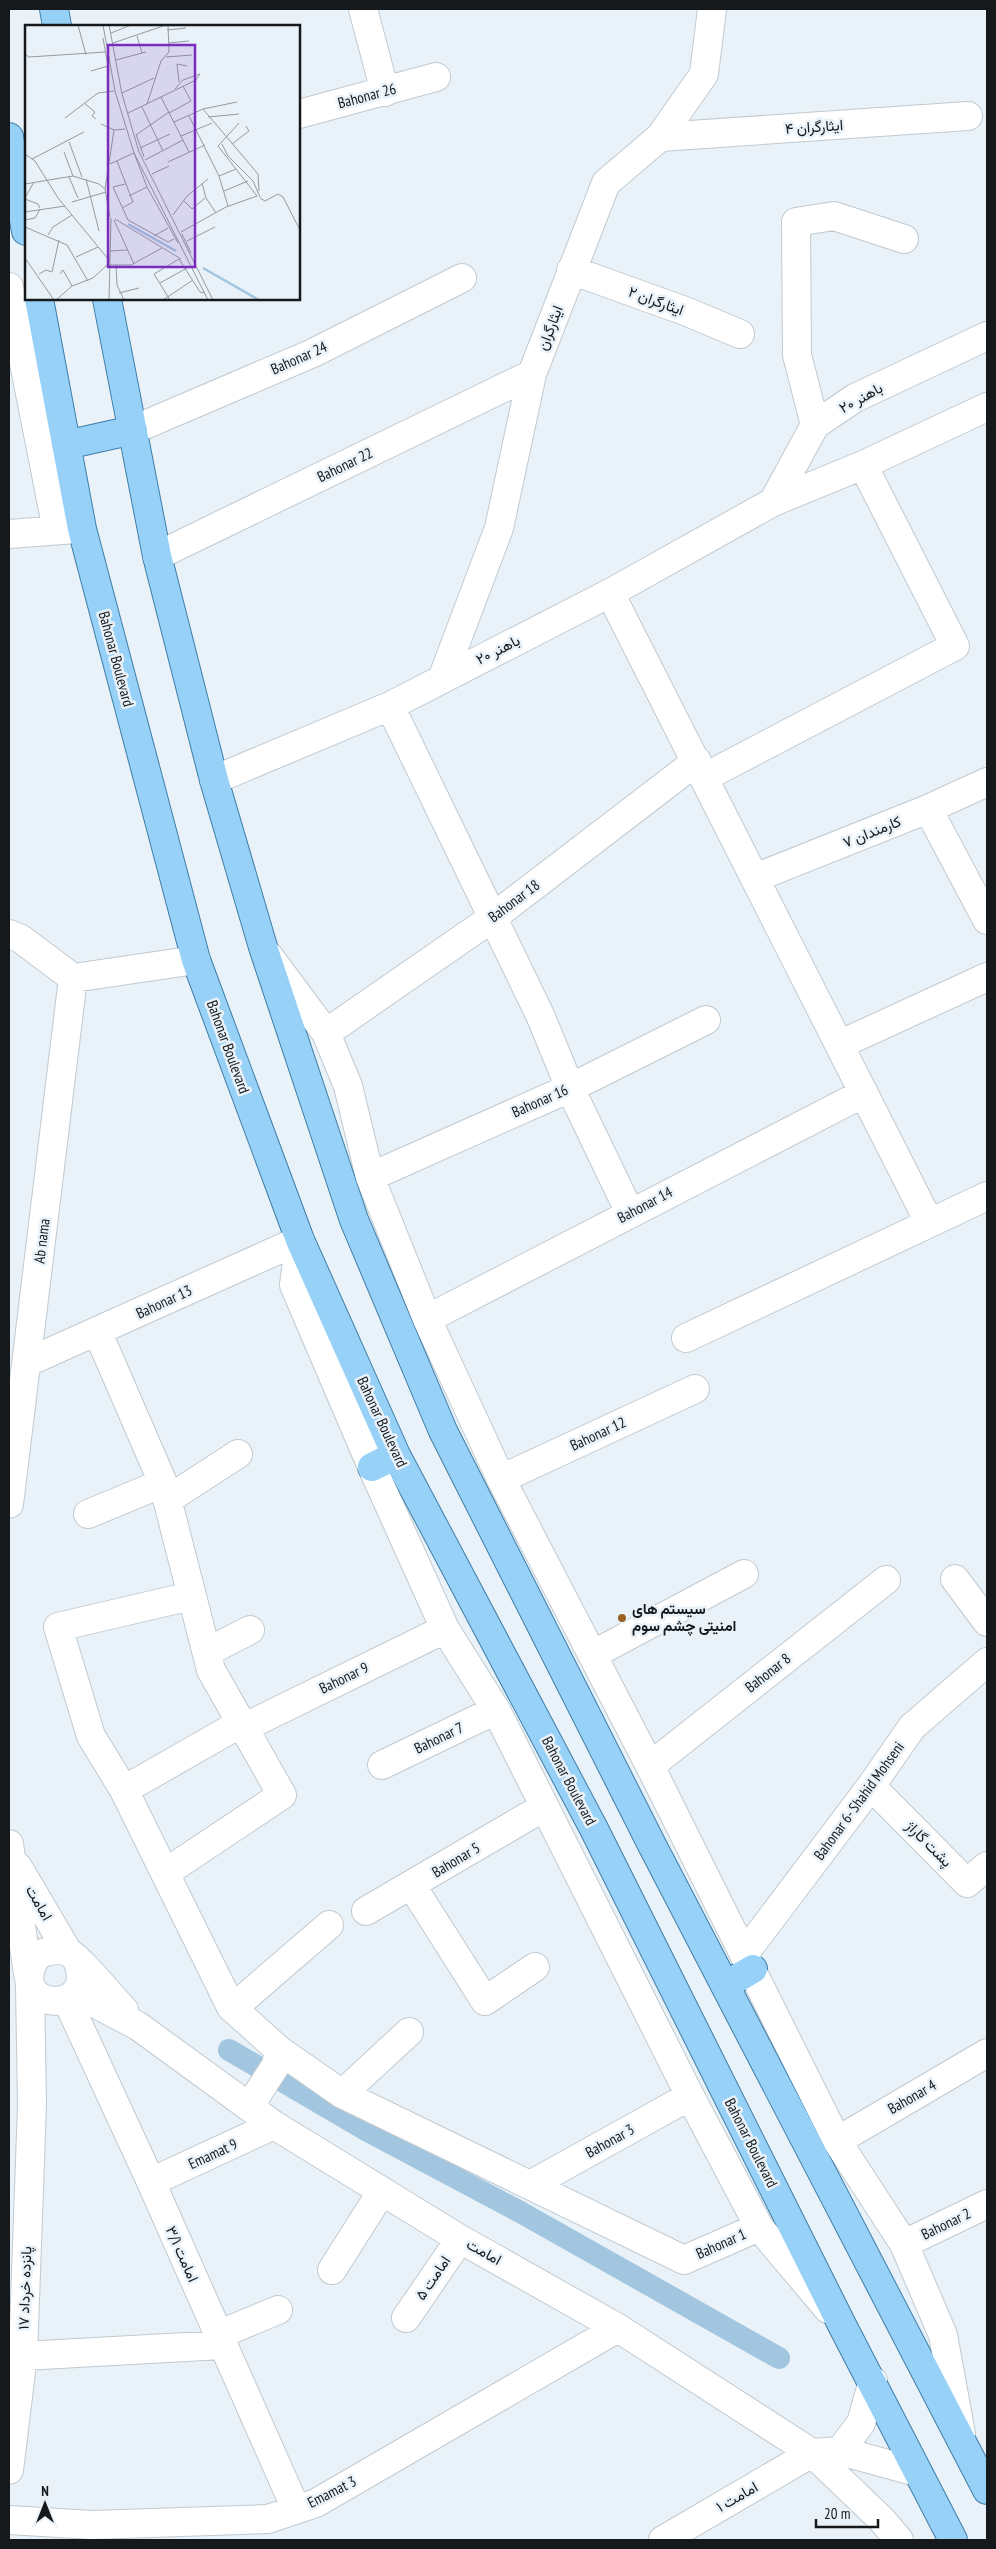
<svg xmlns="http://www.w3.org/2000/svg" width="996" height="2549" viewBox="0 0 996 2549" font-family="'PT Sans Narrow',Vazirmatn,sans-serif">
  <style>
    .lines { fill: none; stroke-linecap: round; stroke-linejoin: round }
    .canal { stroke: #a3c6e0; stroke-width: 22 }
    .minor-casing { stroke: #c1cad0; stroke-width: 30 }
    .major-casing { stroke: #3e7da7; stroke-width: 30 }
    .minor { stroke: #fff; stroke-width: 28 }
    .major { stroke: #98d1f8; stroke-width: 28 }
    .poi-dot { fill: #9b6120; stroke: #e9f2f8; stroke-width: 2 }
    .labels { text-anchor: middle; stroke-width: 5; stroke-linejoin: round; paint-order: stroke }
    .street-label { font-size: 15px; fill: #16191b; stroke: #e9f2f8 }
    .poi-label { font-size: 15px; font-weight: bold; fill: #16191b; stroke: #e9f2f8; text-anchor: start }
    .inset-river { fill: none; stroke: #a3c6e0; stroke-width: 2.5 }
    .inset-road { fill: none; stroke: #959ba0; stroke-width: 1 }
    .view { fill: #7b2cbf; fill-opacity: 0.15; stroke: #7b2cbf; stroke-width: 2.5 }
    .inset-edge { fill: none; stroke: #16191b; stroke-width: 2.5 }
  </style>
  <rect width="100%" height="100%" fill="#e9f2f8"/>
  <g class="lines">
    <path class="canal" d="M229 2050 366 2130 522 2213 779 2358"/>
    <g class="minor-casing">
      <path id="minor" d="M363 9 385 92
        M299 114 436 77
        M660 137 968 116
        M571 270 685 311 740 334
        M9 287 57 530
        M815 425 797 355 796 222 834 216 904 239
        M133 430 313 353 462 278
        M773 502 815 425 855 398 987 336
        M9 534 76 529
        M157 556 532 374
        M610 593 929 1222
        M442 679 499 528 532 374 606 183 660 137 704 74 712 9
        M390 706 540 1015 570 1088 630 1213
        M705 777 955 646 863 465
        M214 780 390 706 610 593 773 502 863 465 987 407
        M928 809 987 920
        M755 878 928 809 987 782
        M9 934 21 939 73 978 196 960
        M268 955 326 1033 348 1086 370 1177 427 1319 501 1479 650 1766 837 2141 904 2244 943 2335 961 2434
        M326 1033 492 918 697 761
        M841 1044 987 977
        M370 1177 570 1088 706 1020
        M300 1240 294 1285 372 1467 445 1629 496 1710 690 2096 759 2227 828 2309
        M427 1319 864 1093
        M98 1333 163 1483 211 1670 282 1795 165 1873
        M686 1338 987 1196
        M28 1362 300 1240
        M501 1479 695 1389
        M167 1500 238 1454
        M9 1504 73 978
        M88 1514 163 1483
        M955 1579 987 1622
        M191 1596 58 1627 91 1736 124 1790 231 2007 279 2050 342 2094 684 2260 759 2227
        M207 1652 250 1630
        M592 1655 744 1574
        M243 1728 445 1629
        M382 1765 496 1710
        M650 1766 886 1580
        M871 1786 967 1883 987 1866
        M124 1790 241 1723
        M9 1844 28 1974
        M18 1867 68 1952
        M412 1886 485 2001 535 1967
        M366 1911 544 1807
        M745 1953 871 1786 912 1727 987 1662
        M77 1960C99 2014 16 2012 31 1968 33 1961 38 1954 45 1952 53 1950 61 1949 68 1952 81 1959 112 1998 124 2010
        M75 1993 138 2026 274 2125 460 2239 618 2328 812 2453 840 2451
        M67 2000 151 2182 296 2509
        M233 2008 329 1925
        M342 2094 409 2032
        M249 2107 276 2065 279 2050
        M837 2141 987 2053
        M151 2182 274 2125
        M530 2185 690 2096
        M904 2244 987 2204
        M332 2270 382 2191
        M406 2318 460 2239
        M218 2335 278 2310
        M23 2356 222 2345
        M873 2381 861 2423 840 2451 917 2472
        M9 2470 23 2356 32 2105 30 1985
        M9 2520 92 2525 268 2519 316 2503 618 2328
        M663 2540 812 2453 882 2520 899 2540"/>
    </g>
    <g class="major-casing">
      <path id="major" d="M54 9 57 26
        M9 137 26 231
        M39 299 82 529 196 960 300 1240 396 1455 594 1829 842 2325 953 2540
        M107 299 157 556 214 780 263 947 354 1220 443 1431 652 1845 987 2490
        M66 445 133 430
        M372 1467 396 1455
        M726 1985 753 1969"/>
    </g>
    <use href="#minor" class="minor"/>
    <use href="#major" class="major"/>
  </g>
  <circle class="poi-dot" cx="622" cy="1618" r="5"/>
  <g class="labels">
    <g class="street-label">
      <text transform="translate(367 96) rotate(-15)" y="5">Bahonar 26</text>
      <text transform="translate(814 127) rotate(-4)" y="5">ایثارگران ۴</text>
      <text transform="translate(656 301) rotate(20)" y="5">ایثارگران ۲</text>
      <text transform="translate(550 328) rotate(-69)" y="5">ایثارگران</text>
      <text transform="translate(299 358) rotate(-24)" y="5">Bahonar 24</text>
      <text transform="translate(861 398) rotate(-29)" y="5">باهنر ۲۰</text>
      <text transform="translate(345 465) rotate(-26)" y="5">Bahonar 22</text>
      <text transform="translate(498 650) rotate(-27)" y="5">باهنر ۲۰</text>
      <text transform="translate(116 659) rotate(75)" y="5">Bahonar Boulevard</text>
      <text transform="translate(872 832) rotate(-22)" y="5">کارمندان ۷</text>
      <text transform="translate(514 901) rotate(-37)" y="5">Bahonar 18</text>
      <text transform="translate(228 1047) rotate(70)" y="5">Bahonar Boulevard</text>
      <text transform="translate(540 1101) rotate(-24)" y="5">Bahonar 16</text>
      <text transform="translate(645 1205) rotate(-28)" y="5">Bahonar 14</text>
      <text transform="translate(42 1241) rotate(-83)" y="5">Ab nama</text>
      <text transform="translate(164 1302) rotate(-25)" y="5">Bahonar 13</text>
      <text transform="translate(382 1422) rotate(65)" y="5">Bahonar Boulevard</text>
      <text transform="translate(598 1434) rotate(-25)" y="5">Bahonar 12</text>
      <text transform="translate(768 1673) rotate(-38)" y="5">Bahonar 8</text>
      <text transform="translate(344 1678) rotate(-26)" y="5">Bahonar 9</text>
      <text transform="translate(439 1738) rotate(-26)" y="5">Bahonar 7</text>
      <text transform="translate(569 1781) rotate(62)" y="5">Bahonar Boulevard</text>
      <text transform="translate(859 1801) rotate(-54)" y="5">Bahonar 6- Shahid Mohseni</text>
      <text transform="translate(929 1844) rotate(45)" y="5">پشت گاراژ</text>
      <text transform="translate(456 1860) rotate(-31)" y="5">Bahonar 5</text>
      <text transform="translate(39 1903) rotate(60)" y="5">امامت</text>
      <text transform="translate(912 2097) rotate(-30)" y="5">Bahonar 4</text>
      <text transform="translate(610 2141) rotate(-29)" y="5">Bahonar 3</text>
      <text transform="translate(751 2143) rotate(63)" y="5">Bahonar Boulevard</text>
      <text transform="translate(213 2154) rotate(-25)" y="5">Emamat 9</text>
      <text transform="translate(946 2224) rotate(-26)" y="5">Bahonar 2</text>
      <text transform="translate(721 2244) rotate(-24)" y="5">Bahonar 1</text>
      <text transform="translate(484 2252) rotate(29)" y="5">امامت</text>
      <text transform="translate(182 2254) rotate(66)" y="5">امامت ۳/۱</text>
      <text transform="translate(433 2278) rotate(-56)" y="5">امامت ۵</text>
      <text transform="translate(25 2288) rotate(-88)" y="5">پانزده خرداد ۱۷</text>
      <text transform="translate(332 2492) rotate(-27)" y="5">Emamat 3</text>
      <text transform="translate(737 2497) rotate(-30)" y="5">امامت ۱</text>
    </g>
    <g class="poi-label">
      <text x="632" y="1614">سیستم های<tspan x="632" dy="17">امنیتی چشم سوم</tspan></text>
    </g>
  </g>
  <g transform="translate(25 25)">
    <rect width="275" height="275" fill="#e9f2f8"/>
    <path class="inset-river" d="M103 199 151 226M178 243 234 275"/>
    <path class="inset-road" d="M53 0 61 30M78 0 90 66 109 128 183 275M84 0 97 69 114 127 188 275M142 5 161 3M86 8 106 0M112 11 117 28M78 13 84 46M88 18 141 0M144 18 164 16M0 29 4 32 80 27M141 32 167 30M91 35 121 27M66 46 83 41M154 57 152 39 162 41M97 68 129 53M136 72 164 127M59 78 70 87 67 91 71 94M122 79 136 36 144 27 143 0M117 82 138 126M178 84 233 149 234 166M103 88 171 55 175 49 158 55 150 64M144 88 166 76 158 61M164 91 194 151 203 181M183 92 214 89M40 93 73 68 89 66M149 97 178 84 212 77M214 98 193 121 232 171M76 99 89 105 100 104M111 109 119 132M111 110 144 87M156 111 187 98M44 117 57 152M197 119 203 131 228 156 235 172M207 119 224 106 221 101M115 123 145 109M39 127 48 151M0 129 10 136 33 173 84 235M7 134 59 107M120 135 158 115M92 136 108 177 97 183M143 137 180 120M85 139 109 128 122 162 153 218M127 149 144 141M194 151 211 144M44 152 53 173M61 154 74 206M177 158 181 173 191 188M0 159 48 151 74 159 80 164 85 192M100 159 88 162 103 195 143 217 149 214M80 164 89 105M199 166 223 156M104 171 122 162M0 173 9 157M235 173 240 176 253 169 258 172 275 205M0 174 13 179 15 183M159 176 167 184 180 173M47 177 81 167M0 187 40 181M148 190 162 171 183 154M90 194 156 234M0 195 10 193 15 184M89 195 109 239M0 202 42 220 63 256M156 207 201 182 232 171M157 209 166 228M23 210 28 202 47 190M129 211 143 203M162 216 190 202M85 226 102 225M51 232 73 222M0 233 29 275M91 240 92 260 99 275M14 249 21 245 27 247 34 215M35 249 38 245 47 261M135 258 162 243M94 268 114 263M31 275 47 261 68 253 82 240H106L137 223M84 275 86 193M138 275 168 255M145 275 129 249 154 234 175 267 180 268"/>
    <path class="view" d="M83 20H170V242H83Z"/>
    <rect width="275" height="275" class="inset-edge"/>
  </g>
  <rect width="996" height="2549" fill="none" stroke="#16191b" stroke-width="20"/>
  <g transform="translate(45 2504)" stroke="#e9f2f8" stroke-width="4" paint-order="stroke">
  <path d="M0-4L9 19L0 12L-9 19Z" fill="#16191b"/>
  <text y="-8" font-size="14" font-weight="bold" text-anchor="middle" fill="#16191b">N</text>
  </g>
  <path d="M816 2519v8h62v-8" fill="none" stroke="#16191b" stroke-width="2.5"/>
  <text x="824" y="2519" font-size="15" fill="#16191b" stroke="#e9f2f8" stroke-width="4" paint-order="stroke">20 m</text>
</svg>
